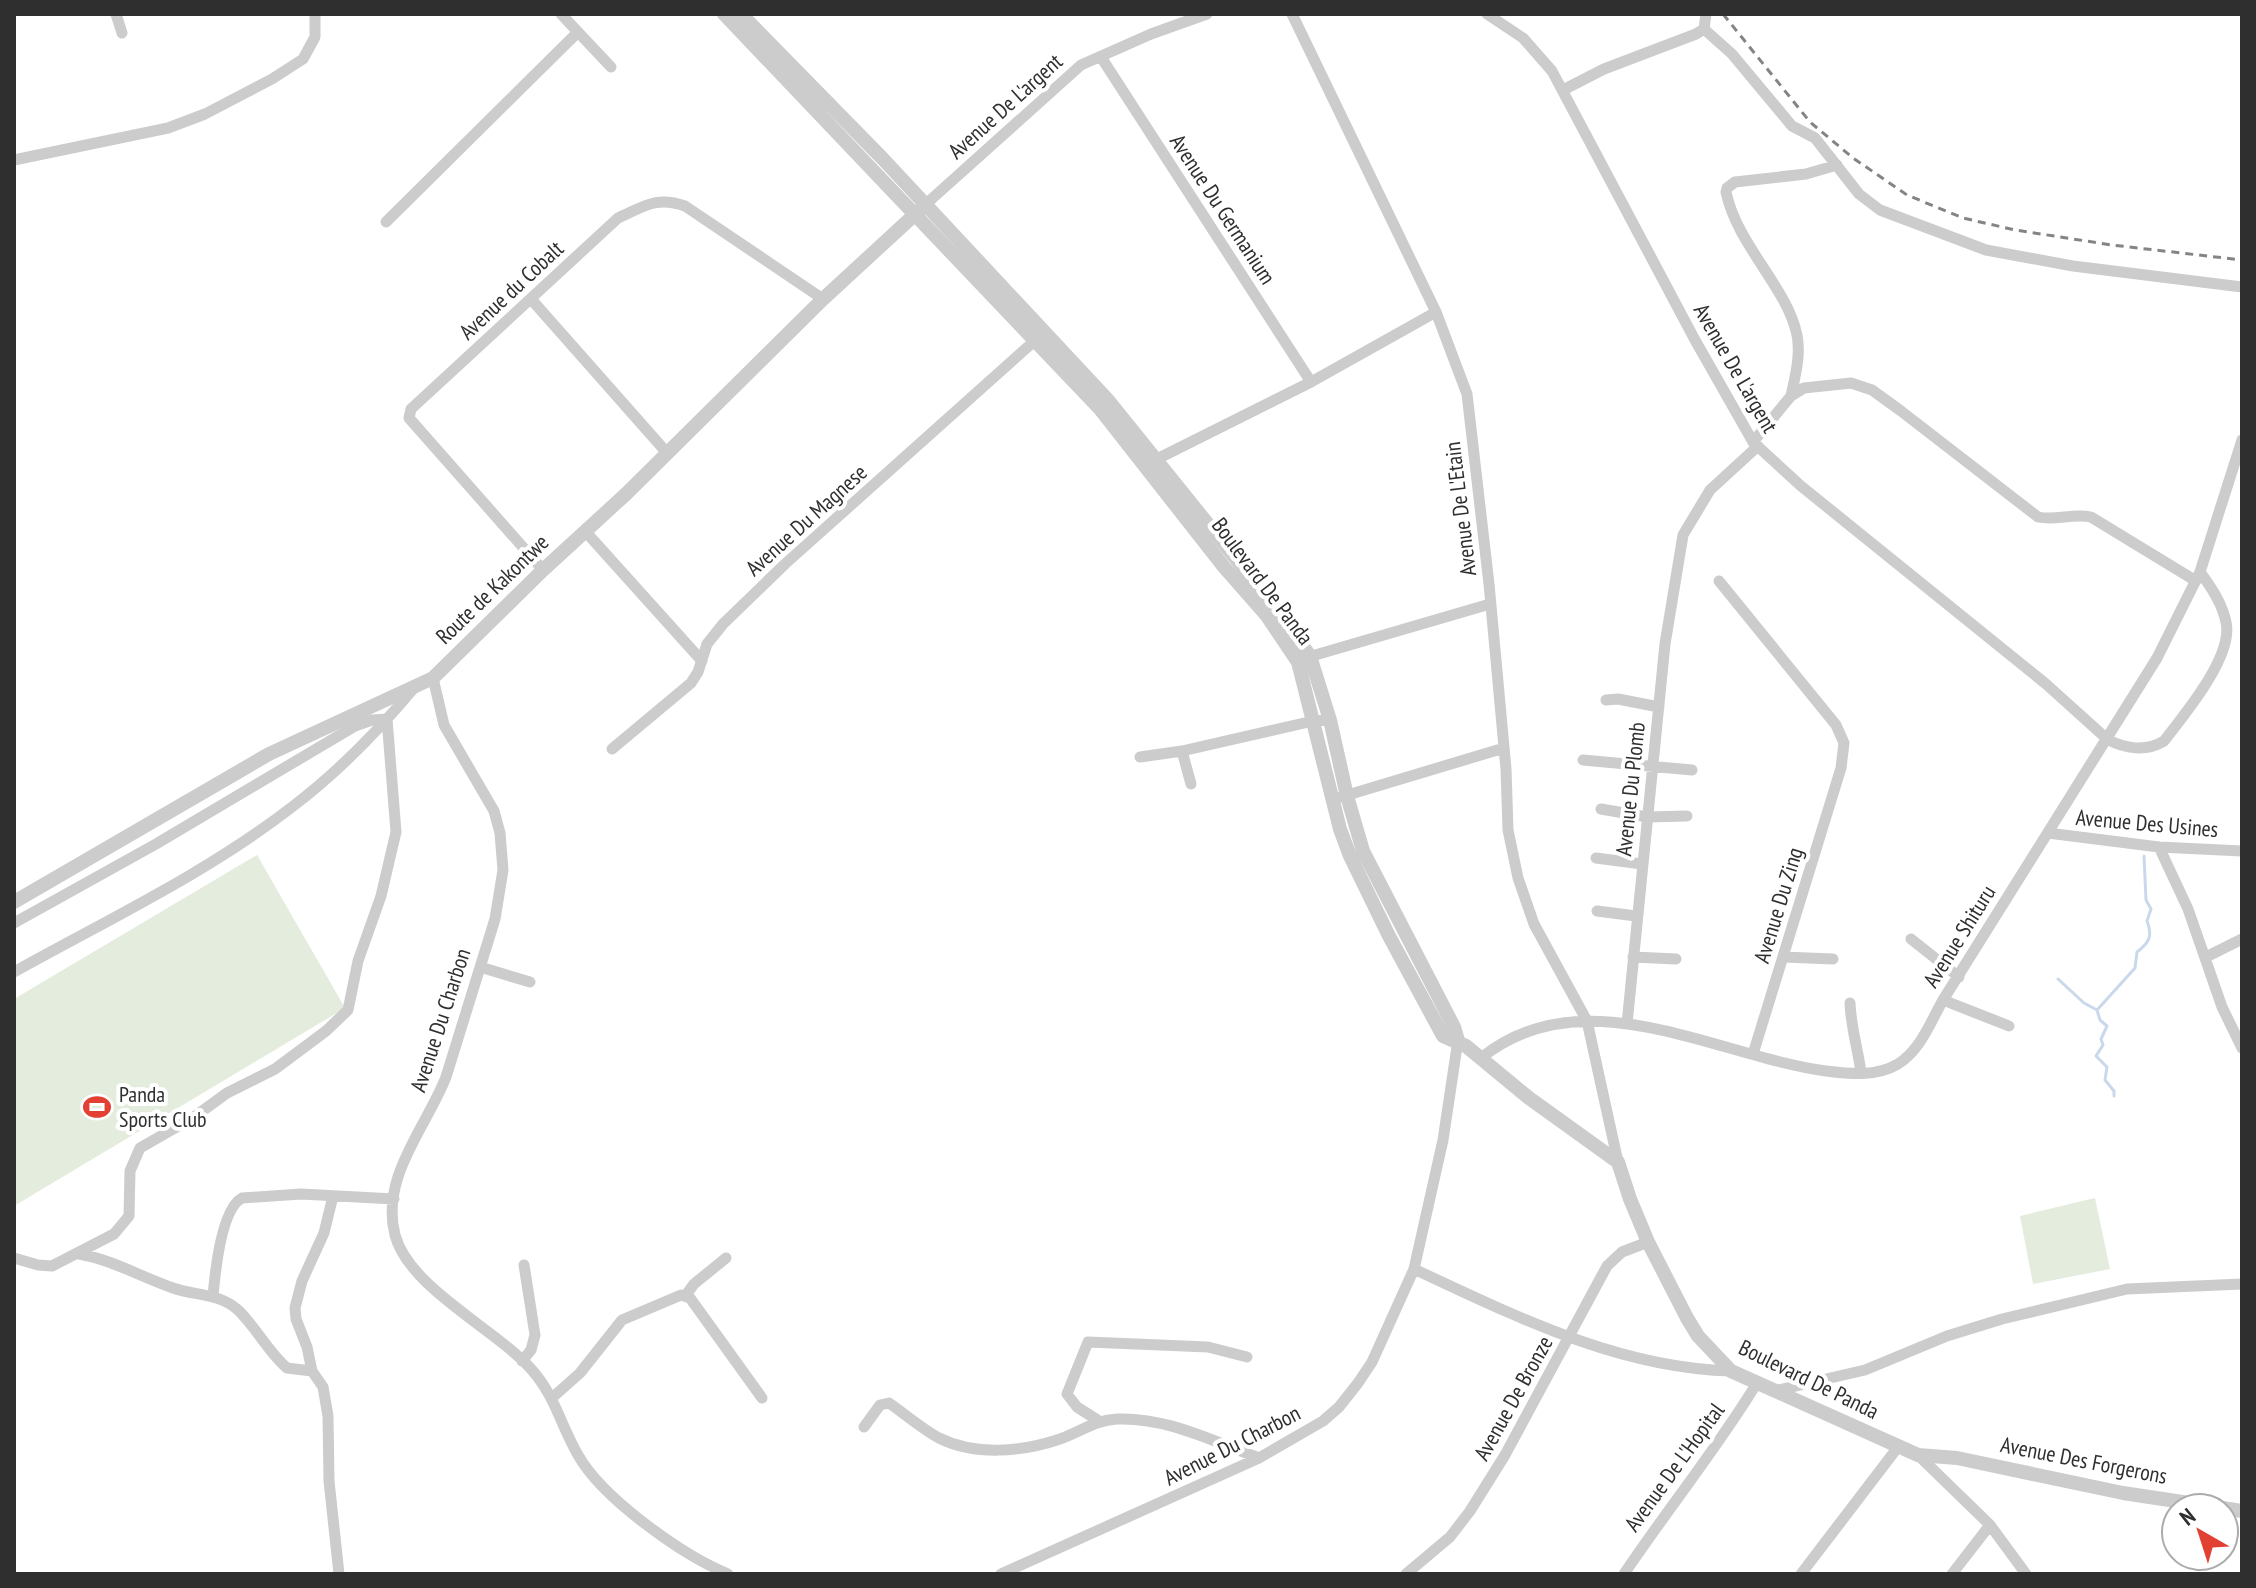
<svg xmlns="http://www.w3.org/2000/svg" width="2256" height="1588" viewBox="0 0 2256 1588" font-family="'PT Sans Narrow',sans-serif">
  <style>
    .green { fill: #e3ecdd }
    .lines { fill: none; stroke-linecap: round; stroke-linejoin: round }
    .stream { stroke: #c9d9eb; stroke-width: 3 }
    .minor { stroke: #ccc; stroke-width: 11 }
    .tertiary { stroke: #ccc; stroke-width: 14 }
    .rail { stroke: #848484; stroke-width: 3; stroke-dasharray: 8 6; stroke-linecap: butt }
    .labels { text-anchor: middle; stroke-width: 8; stroke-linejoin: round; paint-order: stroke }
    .street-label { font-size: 22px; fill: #2f2f2f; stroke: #fff }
    .poi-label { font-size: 22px; fill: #2f2f2f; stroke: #fff; text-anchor: start }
  </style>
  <rect width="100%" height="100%" fill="#fff"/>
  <path class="green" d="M257 855 345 1008 14 1206V999Z
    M2095 1198 2110 1269 2033 1284 2020 1216Z"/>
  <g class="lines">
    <path class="stream" d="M2058 979 2084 1003 2097 1010
      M2114 1096V1091L2105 1080 2107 1067 2096 1056 2103 1045 2101 1039 2107 1026 2100 1020 2097 1010 2135 968 2137 952C2149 943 2153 936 2147 921L2151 909 2146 900 2144 856"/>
    <path class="minor" d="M116 14 122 33
      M561 14 611 67
      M1292 14 1436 312 1467 394 1489 584 1506 769 1508 830 1518 878 1534 924 1587 1021 1618 1162
      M1487 14 1523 38 1552 71 1695 340 1753 442 1801 486 2046 684 2107 739C2125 749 2146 752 2164 741 2184 715 2234 656 2226 622 2222 603 2211 587 2200 572
      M1704 29 1732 54 1792 126 1815 138 1859 194 1880 210 1986 250 2073 266 2242 287
      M1101 57 1311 382
      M1563 90 1604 69 1696 34 1704 29 1706 14
      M14 160 168 128 205 114 272 79 303 59 315 37V14
      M926 204 1081 65 1151 34 1207 14
      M386 222 577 33
      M531 299 668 454
      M1791 396C1795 377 1801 355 1797 335 1787 287 1737 245 1726 192L1727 188 1735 182 1806 174 1837 165
      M1753 442 1791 396 1804 388 1851 383 1872 390 1901 411 2038 517C2056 521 2073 513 2091 517L2196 581
      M1149 463 1311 382 1436 312
      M585 531 702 661
      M543 570 409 418 411 409 618 218C645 206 657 196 685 206L823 299
      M1719 581 1836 725 1844 743 1841 768 1753 1054
      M1305 658 1490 604
      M433 678 444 725 494 811 500 833 503 870 495 919 446 1077C426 1128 380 1177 395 1235 409 1288 496 1329 532 1370 555 1396 561 1426 578 1455 602 1498 682 1555 728 1574
      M1606 700 1618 699 1659 707
      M612 749 691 683 698 672 707 644 723 624 785 564 1040 336
      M1182 751 1191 784
      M1140 757 1182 751 1313 721 1330 720
      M1583 760 1692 770
      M1341 797 1504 748
      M1601 809 1647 817 1687 816
      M2048 833 2159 847 2242 851
      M2159 847 2188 909 2222 1007 2242 1048
      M1596 858 1642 864
      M1597 911 1636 916
      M14 923 156 844 355 726 372 720 387 719 396 832 381 896 358 961 348 1010 326 1031 275 1069 227 1093 194 1117 140 1148 130 1171 129 1216 114 1234 52 1266 38 1265 14 1258
      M1911 939 1959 977
      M1633 957 1676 959
      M1783 957 1833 959
      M2206 957 2242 939
      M480 967 530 982
      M14 972C107 920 207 873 292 807 337 773 378 731 414 688
      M1943 1000 2009 1026
      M1850 1003C1851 1028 1858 1049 1861 1073
      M1627 1024 1665 644 1683 535 1710 490 1758 446
      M1481 1058C1584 975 1715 1056 1826 1071 1850 1074 1876 1077 1898 1064 1921 1049 1930 1023 1943 1000L2157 658 2200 572 2242 440
      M79 1254C113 1260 141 1277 173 1288 196 1296 219 1293 238 1310 256 1327 268 1352 287 1368L312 1371 323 1387 328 1416 329 1481 339 1574
      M1414 1269C1515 1316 1618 1368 1731 1371
      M686 1295 694 1284 726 1258
      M213 1296C215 1273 221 1209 242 1198L301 1194 394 1199
      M522 1361 531 1350 535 1335 524 1265
      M312 1371 307 1347 296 1319 295 1308 302 1281 324 1233 333 1196
      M1774 1391 1865 1370 1947 1336 2002 1319 2127 1289 2242 1284
      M553 1397 580 1373 622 1320 681 1295 690 1298 762 1398
      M1099 1421 1077 1407 1067 1394 1088 1342 1208 1347 1247 1357
      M864 1427 880 1405 889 1403C905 1414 922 1429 939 1438 975 1456 1022 1452 1060 1439 1080 1432 1095 1420 1117 1419 1167 1417 1212 1441 1259 1458
      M1918 1455 1990 1525 2026 1574
      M1001 1574 1259 1458 1323 1421 1339 1407 1358 1383 1372 1362 1414 1269 1443 1140 1458 1040
      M1406 1574 1450 1537 1470 1511 1505 1455 1607 1266 1622 1252 1648 1242
      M1624 1574C1667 1510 1716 1450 1757 1383
      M1801 1574 1898 1447
      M1952 1574 1990 1525"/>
    <path class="tertiary" d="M724 14 1100 409 1224 567 1267 616 1298 662 1340 829 1350 856 1389 936 1443 1036 1466 1046 1529 1098 1618 1162 1630 1199 1648 1242 1687 1318 1698 1336 1731 1371 1918 1455 1957 1458 2123 1493 2242 1511
      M741 14 883 159 1107 399 1278 611 1310 656 1330 720 1347 796 1363 851 1454 1027 1458 1040
      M14 902 269 754 433 678 543 570 626 494 823 299 923 207"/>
    <path class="rail" d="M1723 14 1810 122 1853 158 1907 195 1963 218 2015 230 2112 245 2242 260"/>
  </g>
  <defs>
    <g id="stadium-bare" transform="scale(2.16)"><path d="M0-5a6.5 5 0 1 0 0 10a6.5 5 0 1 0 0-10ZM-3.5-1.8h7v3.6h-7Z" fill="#e34034" stroke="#fff" stroke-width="2.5" paint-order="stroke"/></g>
  </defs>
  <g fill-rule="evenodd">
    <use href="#stadium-bare" x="97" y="1107"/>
  </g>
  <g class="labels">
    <g class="street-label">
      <text transform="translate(1005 106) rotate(-42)" y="8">Avenue De L'argent</text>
      <text transform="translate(1223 209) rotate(57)" y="8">Avenue Du Germanium</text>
      <text transform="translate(511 290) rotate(-43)" y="8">Avenue du Cobalt</text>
      <text transform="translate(1736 368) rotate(60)" y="8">Avenue De L'argent</text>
      <text transform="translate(1460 509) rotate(-97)" y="8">Avenue De L'Etain</text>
      <text transform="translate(806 520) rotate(-42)" y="8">Avenue Du Magnese</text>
      <text transform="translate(1263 581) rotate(53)" y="8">Boulevard De Panda</text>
      <text transform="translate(492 589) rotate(-44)" y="8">Route de Kakontwe</text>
      <text transform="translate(1630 789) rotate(-84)" y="8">Avenue Du Plomb</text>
      <text transform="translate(2147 823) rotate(5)" y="8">Avenue Des Usines</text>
      <text transform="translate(1778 905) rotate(-73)" y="8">Avenue Du Zing</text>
      <text transform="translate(1959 936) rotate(-58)" y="8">Avenue Shituru</text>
      <text transform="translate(440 1020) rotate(-72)" y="8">Avenue Du Charbon</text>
      <text transform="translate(1809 1379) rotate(26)" y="8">Boulevard De Panda</text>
      <text transform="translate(1513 1398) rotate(-61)" y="8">Avenue De Bronze</text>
      <text transform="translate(1232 1445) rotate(-27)" y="8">Avenue Du Charbon</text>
      <text transform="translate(2084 1460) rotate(11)" y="8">Avenue Des Forgerons</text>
      <text transform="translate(1674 1467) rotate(-54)" y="8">Avenue De L'Hopital</text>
    </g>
    <g class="poi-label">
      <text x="119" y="1102">Panda<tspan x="119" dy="25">Sports Club</tspan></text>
    </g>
  </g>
  <rect width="2256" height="1588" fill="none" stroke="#2f2f2f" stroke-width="32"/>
  <g transform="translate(2200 1532) rotate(321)"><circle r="38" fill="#ffffff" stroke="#acacac" stroke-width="2"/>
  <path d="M0-6L14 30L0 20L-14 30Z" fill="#e34034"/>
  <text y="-12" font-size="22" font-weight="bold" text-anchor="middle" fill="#2f2f2f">N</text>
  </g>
</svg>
